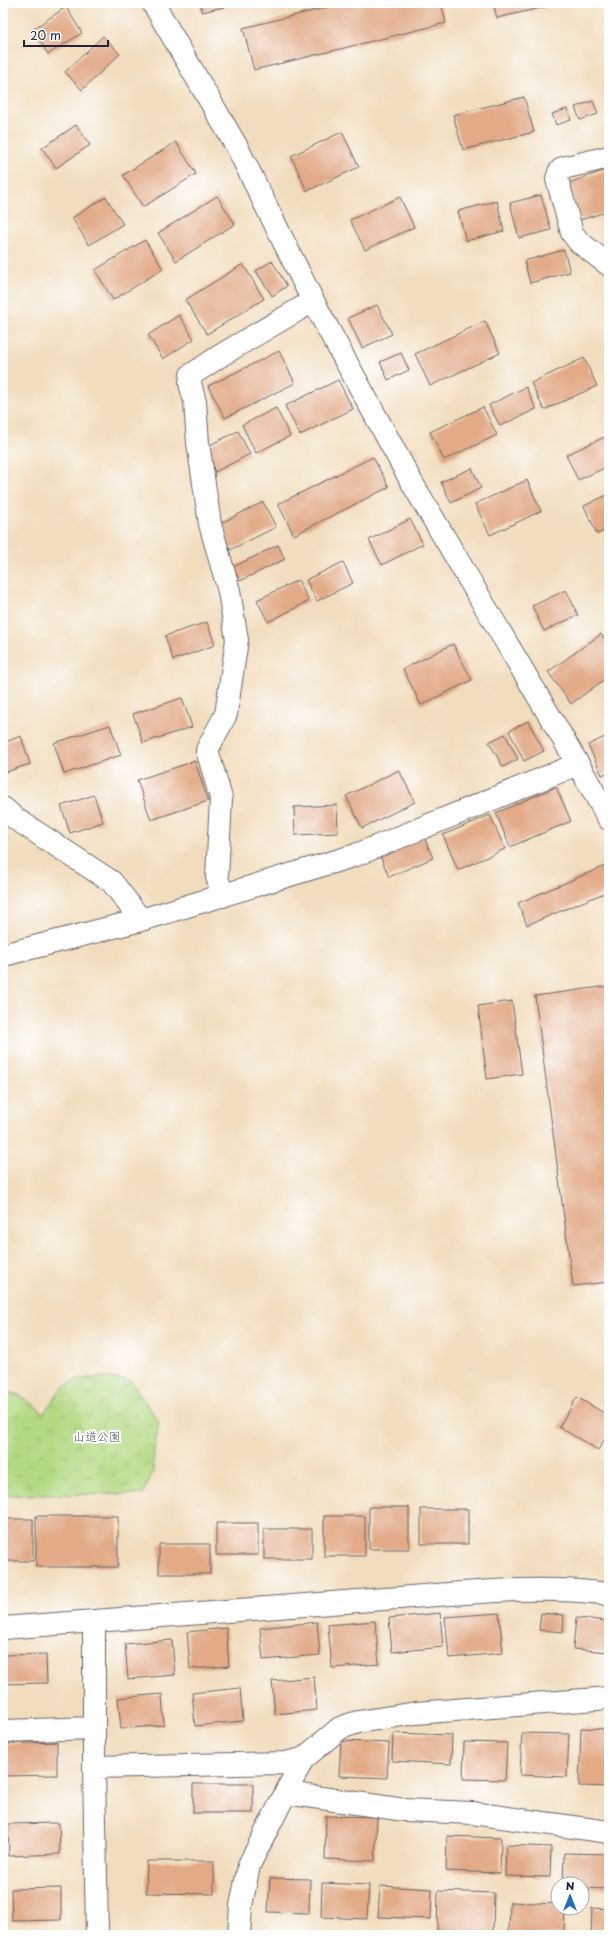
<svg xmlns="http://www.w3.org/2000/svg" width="612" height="1938" viewBox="0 0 612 1938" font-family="'Playpen Sans','Klee One',sans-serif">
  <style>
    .park { fill: url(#park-tufts); stroke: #6a7e5e }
    .building { fill: #e2aa87 }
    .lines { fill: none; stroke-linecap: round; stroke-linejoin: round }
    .minor-casing { stroke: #6a6368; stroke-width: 24 }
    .minor { stroke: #fff; stroke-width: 22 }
    .labels { text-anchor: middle; stroke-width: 4; stroke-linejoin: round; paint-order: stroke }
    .park-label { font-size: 12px; fill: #4e5950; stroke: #fff }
  </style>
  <defs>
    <pattern id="park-tufts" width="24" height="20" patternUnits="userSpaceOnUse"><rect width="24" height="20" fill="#b3d982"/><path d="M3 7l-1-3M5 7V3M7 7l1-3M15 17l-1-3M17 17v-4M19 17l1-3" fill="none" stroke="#9aba71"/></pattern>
  </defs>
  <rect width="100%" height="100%" fill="#fff"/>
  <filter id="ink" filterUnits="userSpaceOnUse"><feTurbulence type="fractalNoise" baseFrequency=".025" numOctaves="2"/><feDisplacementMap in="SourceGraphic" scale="8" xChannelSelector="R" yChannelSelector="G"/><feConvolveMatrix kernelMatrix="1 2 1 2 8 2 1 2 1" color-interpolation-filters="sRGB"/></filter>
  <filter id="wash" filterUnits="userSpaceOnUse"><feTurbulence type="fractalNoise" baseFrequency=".012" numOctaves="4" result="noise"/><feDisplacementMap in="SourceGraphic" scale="16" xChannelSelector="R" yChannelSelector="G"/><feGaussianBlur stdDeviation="0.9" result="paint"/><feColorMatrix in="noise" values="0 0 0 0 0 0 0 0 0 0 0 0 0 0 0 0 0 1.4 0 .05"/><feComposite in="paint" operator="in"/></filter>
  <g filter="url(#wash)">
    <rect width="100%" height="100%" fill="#f1ddbd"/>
    <path class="park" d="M103 1377 131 1381 159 1422 154 1449 153 1472 143 1494 3 1495V1391L19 1395 44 1413 61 1389 77 1379Z"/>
    <g id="blocks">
      <path class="building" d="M200 3H237V4L202 12Z
        M345 3H441L446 23 254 70 243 28Z
        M493 3H557L558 4 497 18Z
        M66 7 82 33 48 54 33 29Z
        M103 36 120 54 82 90 65 72Z
        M524 97 534 132 463 150 453 115Z
        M593 101 598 114 580 120 575 107Z
        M567 109 571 120 556 125 552 114Z
        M76 125 90 145 56 168 42 148Z
        M342 132 359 167 307 191 291 156Z
        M176 142 196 174 143 207 123 175Z
        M609 169V211L580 220 568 183Z
        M541 195 551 230 519 238 510 203Z
        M217 196 235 224 176 261 158 233Z
        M106 197 123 224 89 245 72 218Z
        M400 197 414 227 365 250 350 220Z
        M497 201 504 231 466 241 458 211Z
        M145 240 163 269 113 300 95 270Z
        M564 250 570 272 530 283 524 261Z
        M272 261 287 286 272 296 256 271Z
        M243 264 264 299 207 334 185 300Z
        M377 305 392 334 362 348 348 318Z
        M179 315 194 339 163 359 148 335Z
        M485 321 500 353 430 386 415 354Z
        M279 351 295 383 225 418 208 386Z
        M401 353 409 370 388 380 380 362Z
        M584 358 597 386 544 410 531 383Z
        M338 380 353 409 300 435 285 406Z
        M526 387 536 409 500 426 489 405Z
        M483 407 497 435 444 460 430 432Z
        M276 408 290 436 256 453 242 425Z
        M238 431 250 454 215 472 204 448Z
        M609 435V466L578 480 566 455Z
        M373 457 389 487 294 535 278 504Z
        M472 468 481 488 451 503 441 482Z
        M527 480 541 511 490 535 475 504Z
        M609 494V529L597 534 584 506Z
        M263 502 276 527 230 550 217 525Z
        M410 519 423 544 382 565 369 540Z
        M278 545 285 559 240 581 233 567Z
        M343 562 353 583 317 601 306 580Z
        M298 580 309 601 268 622 257 600Z
        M566 590 578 615 544 631 532 606Z
        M207 622 215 645 173 660 165 636Z
        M601 634 609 645V676L571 704 548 672Z
        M453 644 472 680 421 705 403 669Z
        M182 698 192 727 143 743 133 714Z
        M528 721 544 751 524 761 509 731Z
        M110 725 121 755 64 774 54 743Z
        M505 734 518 759 503 767 489 742Z
        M609 735V772L602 775 588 745Z
        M21 736 30 764 3 773V743Z
        M195 761 208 801 151 820 137 780Z
        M399 770 415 802 362 828 346 796Z
        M556 787 571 821 510 847 496 813Z
        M94 795 103 822 70 833 61 806Z
        M337 805 338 833 295 835 294 807Z
        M490 815 505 849 458 870 443 835Z
        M424 837 433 858 389 877 380 856Z
        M607 865 609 870V891L527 925 518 903Z
        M608 986 609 1282 573 1286 535 996Z
        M512 1001 522 1074 487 1079 478 1006Z
        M577 1397 609 1416V1432L598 1450 559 1427Z
        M369 1507H409V1549H369Z
        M421 1509H468V1544H421Z
        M608 1515H609V1537H606Z
        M36 1516H118V1567H36Z
        M324 1516H365V1556H324Z
        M3 1519H33V1561H3Z
        M216 1523H258V1555H216Z
        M264 1529H312V1559H264Z
        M159 1544H210V1574H159Z
        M440 1613 443 1647 392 1652 389 1618Z
        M499 1613 503 1653 449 1658 445 1617Z
        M541 1613 564 1615 563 1632 539 1630Z
        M576 1618 609 1621V1652L573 1649Z
        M375 1621 379 1664 332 1668 328 1625Z
        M317 1622 320 1655 263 1660 260 1628Z
        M226 1628 229 1666 190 1669 187 1632Z
        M172 1640 175 1675 128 1679 125 1644Z
        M46 1654 47 1683 3 1684V1655Z
        M314 1677 317 1710 275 1714 272 1681Z
        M240 1688 243 1721 195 1726 192 1693Z
        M162 1694 164 1725 121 1729 118 1698Z
        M581 1728 609 1729V1787L579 1786Z
        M393 1733 452 1735 451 1764 392 1761Z
        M522 1733 569 1734 567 1777 520 1775Z
        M341 1741 389 1743 387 1778 339 1776Z
        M57 1742V1775L3 1776V1744Z
        M464 1742 507 1743 505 1780 463 1779Z
        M193 1784H253V1813H193Z
        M326 1816 377 1817 375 1861 325 1859Z
        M59 1823 60 1854 9 1856 8 1824Z
        M447 1836 501 1838 500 1873 446 1871Z
        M506 1845 551 1847 550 1877 505 1876Z
        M564 1853 609 1854V1889L582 1888V1884H563Z
        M147 1861H214V1894L146 1893Z
        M270 1878 310 1879 309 1913 268 1912Z
        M322 1883 369 1885 367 1919 321 1917Z
        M380 1886 432 1889 431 1919 378 1917Z
        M61 1888V1920L12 1921 11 1889Z
        M438 1891 494 1893 493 1933 437 1930Z
        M510 1902 558 1904V1908H565L564 1935H509Z
        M592 1908 609 1909V1935H591Z"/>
    </g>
  </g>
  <g filter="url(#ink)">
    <use href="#blocks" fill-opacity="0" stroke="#6a6368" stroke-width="1"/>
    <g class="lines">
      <g class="minor-casing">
        <path id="minor" d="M153 3 237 147 313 301 411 481 578 764 609 819
          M609 157 563 168 559 172 557 179 572 233 579 242 609 265
          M3 808 16 819 112 882 141 920
          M223 896 217 877 221 798 207 750 226 714 237 640 229 591 210 524 198 443 195 402 190 383 191 375 223 354 313 301
          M3 955 141 920 356 855 578 764
          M94 1621V1767L97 1935
          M3 1628C130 1618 257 1608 384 1599 458 1594 535 1584 609 1594
          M3 1731 94 1728
          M94 1767 285 1763 303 1759 340 1728 358 1722 416 1713 609 1698
          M286 1793 405 1810 472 1813 609 1832
          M239 1935 241 1906 249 1865 303 1759"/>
      </g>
      <use href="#minor" class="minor"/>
    </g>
  </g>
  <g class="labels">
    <g class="park-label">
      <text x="97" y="1441">山道公園</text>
    </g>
  </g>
  <rect width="612" height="1938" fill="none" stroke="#fff" stroke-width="16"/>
  <g transform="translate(570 1896)"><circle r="19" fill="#ffffff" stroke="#a7a7b1"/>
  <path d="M0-3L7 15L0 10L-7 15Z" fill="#1f6fb2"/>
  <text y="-6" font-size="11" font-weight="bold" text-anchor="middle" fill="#22223b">N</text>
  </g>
  <path d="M24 40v6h84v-6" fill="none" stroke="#22223b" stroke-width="2"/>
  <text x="30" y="40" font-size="12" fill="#22223b" stroke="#ffffff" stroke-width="3" paint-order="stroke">20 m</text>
</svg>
